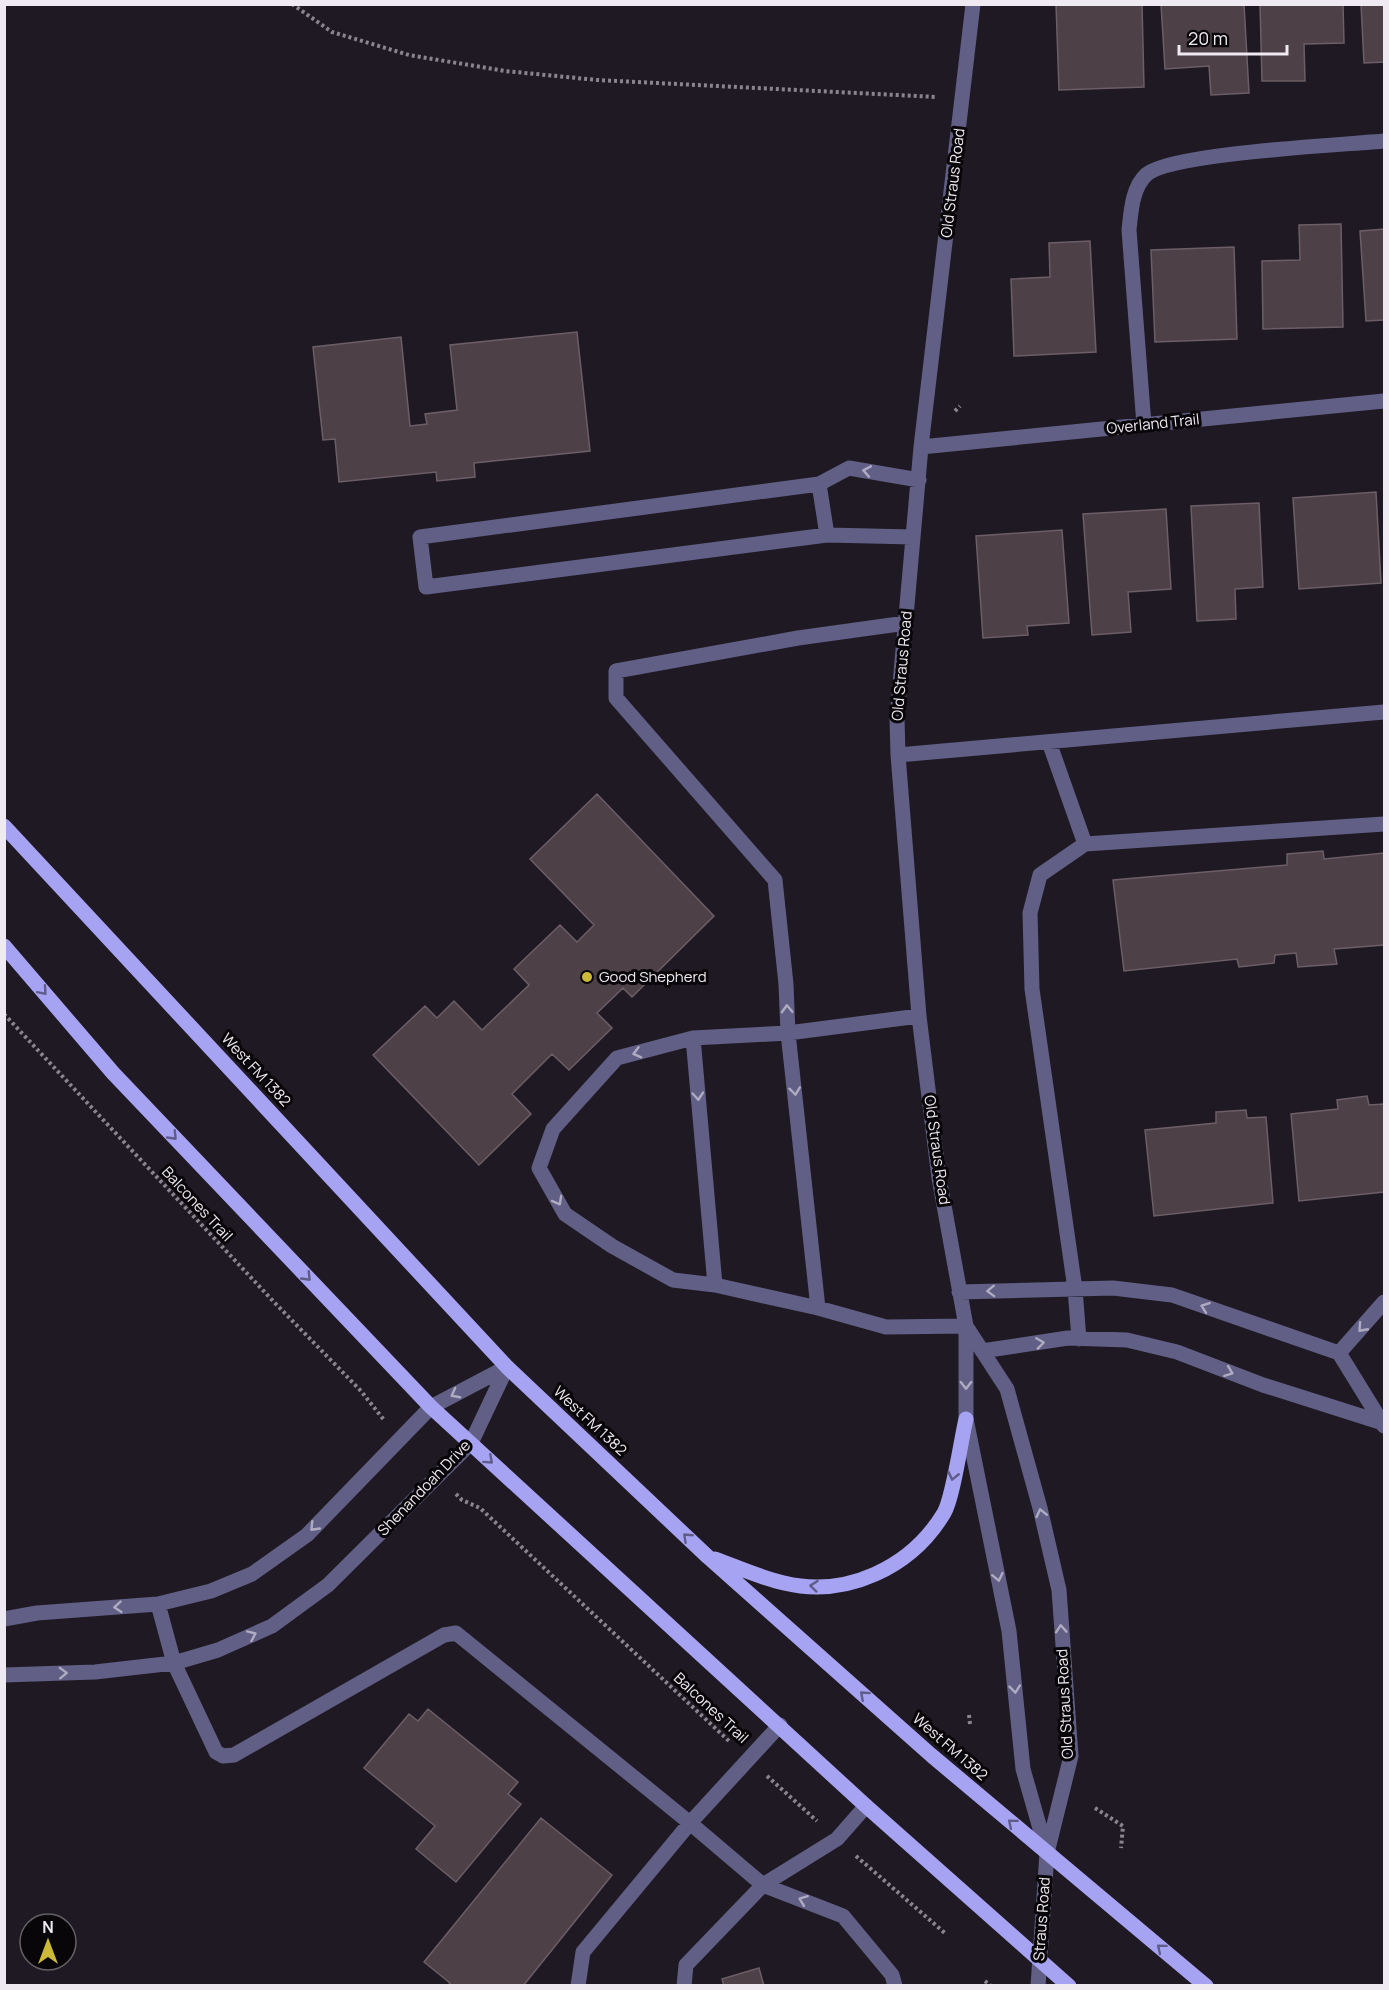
<svg xmlns="http://www.w3.org/2000/svg" width="1389" height="1990" viewBox="0 0 1389 1990" font-family="Manrope,sans-serif">
  <style>
    .building { fill: #4d4047; stroke: #6c5e66; stroke-width: 1.5 }
    .lines { fill: none; stroke-linecap: round; stroke-linejoin: round }
    .path { stroke: #8a858d; stroke-width: 4; stroke-dasharray: 3 3; stroke-linecap: butt }
    .minor { stroke: #615f85; stroke-width: 15 }
    .major { stroke: #a7a3f3; stroke-width: 15 }
    .oneway { stroke: #afabc0 }
    .oneway2 { stroke: #5f5c8a }
    .poi-dot { fill: #ccb938; stroke: #080609; stroke-width: 2 }
    .labels { text-anchor: middle; stroke-width: 6; stroke-linejoin: round; paint-order: stroke }
    .street-label { font-size: 15px; fill: #efeaf1; stroke: #080609 }
    .poi-label { font-size: 15px; fill: #efeaf1; stroke: #080609; text-anchor: start }
  </style>
  <rect width="100%" height="100%" fill="#1f1923"/>
  <path class="building" d="M1056 4H1142L1144 87 1059 90Z
    M1161 4H1244L1249 93 1211 95 1209 66 1165 69Z
    M1260 4H1343L1344 43 1304 44 1305 81H1262Z
    M1361 4H1384V62L1364 63Z
    M1341 224 1343 327 1263 329 1262 261 1300 260 1299 225Z
    M1384 229V320L1366 321 1360 231Z
    M1090 241 1096 352 1014 356 1011 279 1050 277 1049 243Z
    M1234 247 1237 339 1155 342 1151 250Z
    M577 332 590 451 474 463 475 477 437 481 436 472 339 482 335 439 323 440 313 347 401 337 410 426 427 424 425 414 457 410 450 345Z
    M1376 492 1381 583 1299 589 1293 498Z
    M1259 503 1263 587 1235 589 1236 619 1197 621 1191 506Z
    M1166 509 1171 589 1128 592 1131 632 1092 635 1083 514Z
    M1062 530 1069 623 1027 626 1028 635 983 638 976 536Z
    M597 794 714 916 632 997 623 988 597 1013 612 1028 569 1070 552 1054 512 1094 531 1114 479 1165 373 1055 425 1006 437 1018 454 1001 482 1030 529 985 514 969 560 925 577 942 594 925 530 859Z
    M1323 851 1324 859 1384 853V945L1334 949 1337 964 1298 967 1296 953 1275 955 1274 963 1239 967 1237 959 1124 971 1113 880 1287 865V854Z
    M1367 1096 1369 1105 1384 1104V1192L1299 1201 1291 1114 1338 1109 1337 1100Z
    M1246 1110 1247 1118 1266 1117 1273 1203 1154 1216 1145 1130 1216 1123V1112Z
    M428 1709 518 1782 508 1794 521 1804 456 1882 416 1849 435 1826 364 1768 409 1714 418 1721Z
    M541 1818 612 1875 523 1986H447L450 1983 424 1962Z
    M759 1968 764 1986H724L722 1979Z"/>
  <g class="lines">
    <path class="path" d="M292 4 332 32 409 55 505 71 597 80 937 97
      M955 411 960 406
      M4 1014 273 1301 361 1391 384 1420
      M456 1494 462 1500 480 1508 730 1742
      M969 1715 970 1724
      M767 1776 817 1821
      M1095 1808 1123 1826 1121 1848
      M856 1856 946 1934
      M985 1981 991 1986"/>
    <path class="minor" d="M973 4 921 447 897 718 898 755 919 1016 939 1178 966 1326V1419L1009 1631 1023 1769 1047 1853
      M1144 425 1129 230C1131 212 1132 187 1147 174 1173 153 1342 145 1384 141
      M921 447 1384 401
      M819 484 827 535
      M913 537 827 535 426 587 420 537 819 484 849 468 919 480
      M1049 742 1085 844 1384 824
      M898 755 1384 712
      M919 1016 788 1033 693 1038 617 1058 553 1129 539 1168 565 1214 612 1246 673 1280 715 1285 818 1308 886 1327 966 1326
      M693 1038 715 1285
      M959 1292 1113 1288 1172 1295 1339 1353 1384 1426
      M818 1308 788 1033 786 984 775 880 616 698V671L798 638 906 623
      M966 1326 1007 1389 1040 1508 1059 1590 1071 1756 1047 1853 1038 1986
      M1079 1339 1075 1289 1032 989 1030 913 1040 875 1085 844
      M982 1351 1068 1338 1127 1340 1177 1352 1263 1385 1383 1423
      M1339 1353 1384 1302
      M158 1604 174 1663 216 1752 223 1756 234 1755 444 1635 456 1633 690 1823 583 1952 578 1986
      M4 1619 37 1613 158 1604 211 1591 252 1574 307 1535 431 1407 507 1367
      M4 1675 95 1672 174 1663 218 1650 272 1626 328 1585 471 1443 507 1367
      M780 1725 690 1823 763 1885 843 1916 892 1975 895 1986
      M684 1986 686 1965 763 1885 837 1839 866 1806"/>
    <path class="major" d="M4 826 507 1367 708 1557 931 1755 1206 1986
      M4 946 113 1073 431 1407 866 1806 1069 1986
      M715 1559C737 1567 761 1578 784 1583 846 1598 911 1568 944 1513 953 1498 961 1440 966 1419"/>
  </g>
  <defs><path id="oneway-chevron" d="M-2-3.5L2.5 0L-2 3.5" fill="none" stroke-width="1.6" stroke-linecap="round" stroke-linejoin="round" transform="scale(1.5)"/></defs>
  <g class="oneway">
    <use href="#oneway-chevron" transform="translate(867 471) rotate(-170)"/>
    <use href="#oneway-chevron" transform="translate(787 1009) rotate(-92)"/>
    <use href="#oneway-chevron" transform="translate(637 1053) rotate(165)"/>
    <use href="#oneway-chevron" transform="translate(795 1091) rotate(83)"/>
    <use href="#oneway-chevron" transform="translate(698 1096) rotate(85)"/>
    <use href="#oneway-chevron" transform="translate(558 1201) rotate(61)"/>
    <use href="#oneway-chevron" transform="translate(991 1291) rotate(178)"/>
    <use href="#oneway-chevron" transform="translate(1205 1307) rotate(-160)"/>
    <use href="#oneway-chevron" transform="translate(1362 1328) rotate(132)"/>
    <use href="#oneway-chevron" transform="translate(1040 1343) rotate(-8)"/>
    <use href="#oneway-chevron" transform="translate(1229 1372) rotate(21)"/>
    <use href="#oneway-chevron" transform="translate(966 1385) rotate(90)"/>
    <use href="#oneway-chevron" transform="translate(455 1394) rotate(152)"/>
    <use href="#oneway-chevron" transform="translate(1041 1513) rotate(-103)"/>
    <use href="#oneway-chevron" transform="translate(314 1527) rotate(134)"/>
    <use href="#oneway-chevron" transform="translate(998 1577) rotate(78)"/>
    <use href="#oneway-chevron" transform="translate(118 1607) rotate(175)"/>
    <use href="#oneway-chevron" transform="translate(1061 1629) rotate(-94)"/>
    <use href="#oneway-chevron" transform="translate(252 1635) rotate(-24)"/>
    <use href="#oneway-chevron" transform="translate(63 1673) rotate(-2)"/>
    <use href="#oneway-chevron" transform="translate(1015 1689) rotate(84)"/>
    <use href="#oneway-chevron" transform="translate(803 1900) rotate(-159)"/>
  </g>
  <g class="oneway2">
    <use href="#oneway-chevron" transform="translate(43 991) rotate(49)"/>
    <use href="#oneway-chevron" transform="translate(173 1136) rotate(46)"/>
    <use href="#oneway-chevron" transform="translate(307 1277) rotate(46)"/>
    <use href="#oneway-chevron" transform="translate(489 1460) rotate(42)"/>
    <use href="#oneway-chevron" transform="translate(953 1476) rotate(103)"/>
    <use href="#oneway-chevron" transform="translate(687 1537) rotate(-137)"/>
    <use href="#oneway-chevron" transform="translate(814 1586) rotate(-174)"/>
    <use href="#oneway-chevron" transform="translate(864 1695) rotate(-138)"/>
    <use href="#oneway-chevron" transform="translate(1012 1823) rotate(-140)"/>
    <use href="#oneway-chevron" transform="translate(1161 1948) rotate(-140)"/>
  </g>
  <circle class="poi-dot" cx="587" cy="977" r="6"/>
  <g class="labels">
    <g class="street-label">
      <text transform="translate(953 183) rotate(-83)" y="5">Old Straus Road</text>
      <text transform="translate(1153 424) rotate(-6)" y="5">Overland Trail</text>
      <text transform="translate(902 666) rotate(-85)" y="5">Old Straus Road</text>
      <text transform="translate(256 1070) rotate(47)" y="5">West FM 1382</text>
      <text transform="translate(937 1150) rotate(82)" y="5">Old Straus Road</text>
      <text transform="translate(197 1204) rotate(47)" y="5">Balcones Trail</text>
      <text transform="translate(590 1421) rotate(43)" y="5">West FM 1382</text>
      <text transform="translate(424 1488) rotate(-46)" y="5">Shenandoah Drive</text>
      <text transform="translate(1065 1704) rotate(-93)" y="5">Old Straus Road</text>
      <text transform="translate(711 1708) rotate(43)" y="5">Balcones Trail</text>
      <text transform="translate(950 1747) rotate(41)" y="5">West FM 1382</text>
      <text transform="translate(1042 1919) rotate(-86)" y="5">Straus Road</text>
    </g>
    <g class="poi-label">
      <text x="599" y="982">Good Shepherd</text>
    </g>
  </g>
  <rect width="1389" height="1990" fill="none" stroke="#efeaf1" stroke-width="12"/>
  <g transform="translate(48 1942)"><circle r="28" fill="#080609" stroke="#646166" stroke-width="1.5"/>
  <path d="M0-4.5L10 22L0 15L-10 22Z" fill="#ccb938"/>
  <text y="-9" font-size="16" font-weight="bold" text-anchor="middle" fill="#efeaf1">N</text>
  </g>
  <path d="M1179 45v9h108v-9" fill="none" stroke="#efeaf1" stroke-width="3"/>
  <text x="1188" y="45" font-size="18" fill="#efeaf1" stroke="#080609" stroke-width="4.5" paint-order="stroke">20 m</text>
</svg>
